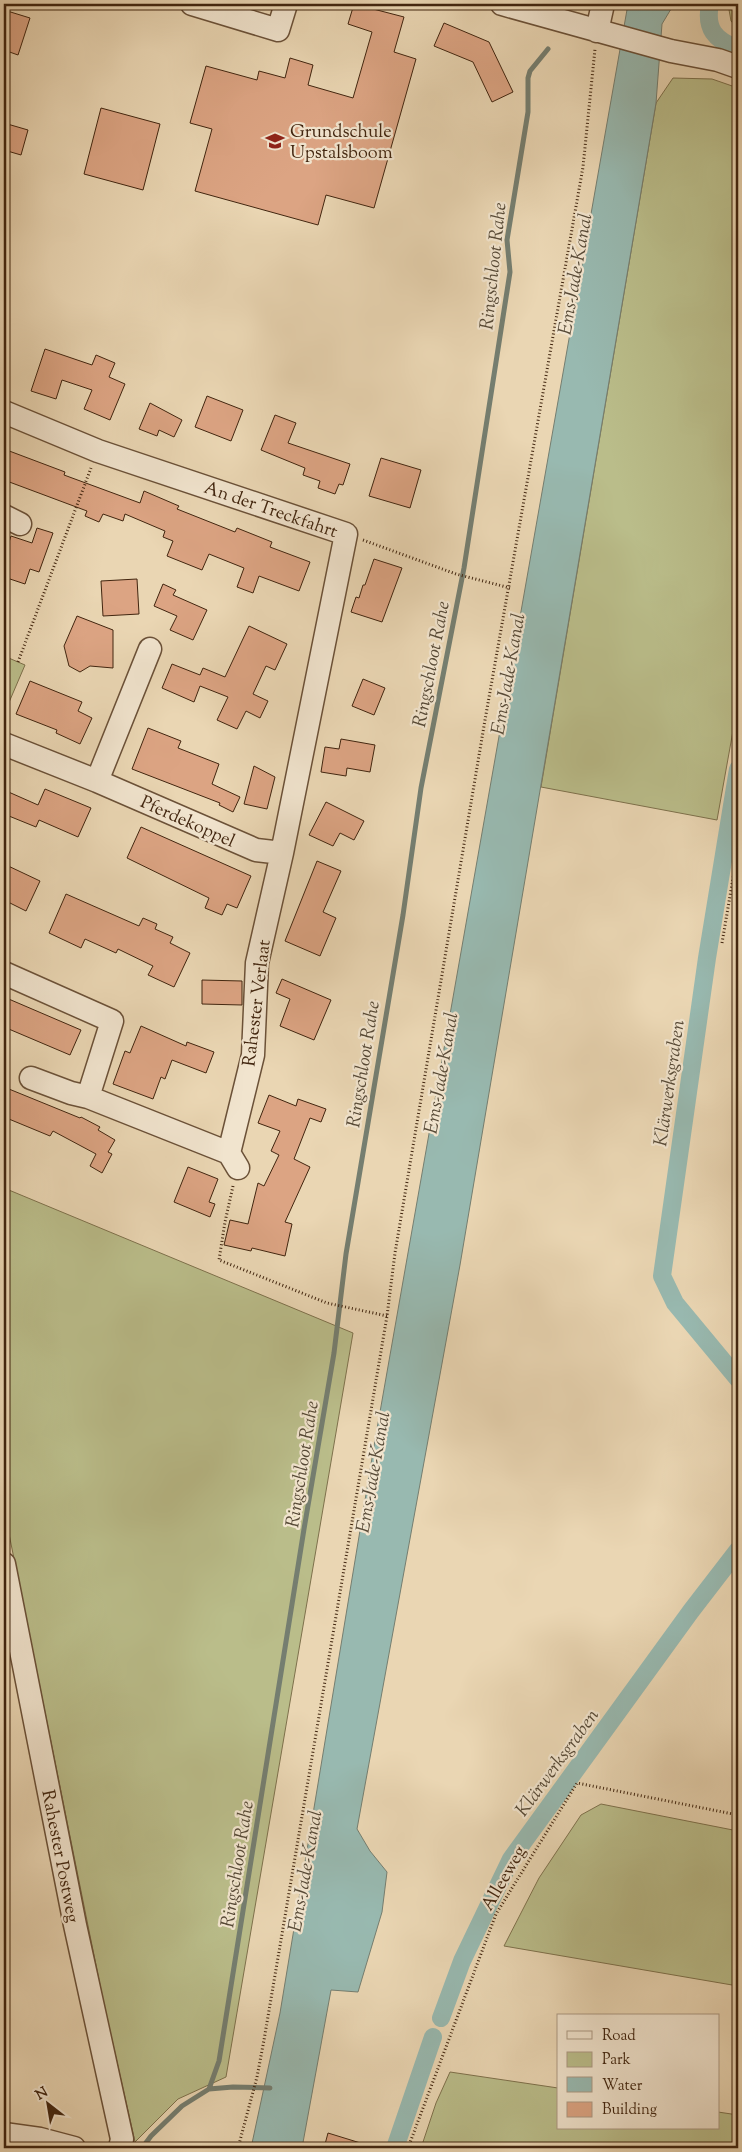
<svg xmlns="http://www.w3.org/2000/svg" width="742" height="2152" viewBox="0 0 742 2152" font-family="'Sorts Mill Goudy',serif">
  <style>
    .green { fill: #babd8a; stroke: #7e714c }
    .water { fill: #98b9b0; stroke: #757e70 }
    .lines { fill: none; stroke-linecap: round; stroke-linejoin: round }
    .stream { stroke: #757e70; stroke-width: 5 }
    .canal { stroke: #98b9b0; stroke-width: 18 }
    .building { fill: #dca483; stroke: #41250f }
    .minor-casing { stroke: #6b5138; stroke-width: 25 }
    .path { stroke: #41250f; stroke-width: 3; stroke-dasharray: 1 2.5; stroke-linecap: butt }
    .minor { stroke: #f1e4ce; stroke-width: 22 }
    .labels { text-anchor: middle; stroke-width: 4.5; stroke-linejoin: round; paint-order: stroke }
    .poi-label { font-size: 18px; fill: #41250f; stroke: #f1e4ce; text-anchor: start }
    .street-label { font-size: 18px; fill: #41250f; stroke: #f1e4ce }
    .water-label { font-size: 19px; font-style: italic; fill: #574a37; stroke: #f1e4ce }
  </style>
  <rect width="100%" height="100%" fill="#ead6b3"/>
  <filter id="stains"><feTurbulence type="fractalNoise" baseFrequency=".004" numOctaves="4"/><feColorMatrix values="0 0 0 0 .2 0 0 0 0 .09 0 0 0 0 .02 0 0 0 .5 -.17"/></filter>
  <radialGradient id="worn" r=".72"><stop offset=".6" stop-color="#630" stop-opacity="0"/><stop offset="1" stop-color="#630" stop-opacity=".3"/></radialGradient>
  <path class="green" d="M728 4H738V29L731 21Z
    M673 78 712 79 738 88V703L717 820 541 787 656 103Z
    M4 656 25 665 4 714Z
    M4 1188 353 1333 226 2077 178 2099 135 2142 103 2000 4 1509Z
    M601 1804 738 1831V1986L504 1946 539 1878 581 1815Z
    M450 2072 558 2088V2128H718V2112L738 2115V2148H421L436 2103Z"/>
  <path class="water" d="M628 4H674L662 24 656 103 460 1265 357 1829 370 1851 387 1872 382 1912 358 1992 331 1990 302 2148H251L280 2013 374 1446Z"/>
  <g class="lines">
    <path class="stream" d="M209 2089 219 2061 304 1529 334 1353 346 1254 403 915 421 788 464 568 510 272 507 240 528 112V78L530 71 548 49
      M142 2148 151 2136 182 2106 209 2089 233 2087 270 2088"/>
    <path class="canal" d="M710 4C705 29 715 40 738 49
      M738 769 707 958 662 1276 675 1303 738 1379
      M441 2018 462 1961 511 1859 691 1611 738 1550
      M395 2148 433 2037"/>
  </g>
  <path class="building" d="M354 4 404 17 394 52 416 59 374 208 326 195 318 225 195 191 212 129 190 123 206 66 257 80 259 71 285 78 290 58 313 65 308 85 353 98 372 32 348 24Z
    M4 10 30 18 18 55 4 50Z
    M444 23 489 42 513 92 492 102 473 62 434 46Z
    M101 108 160 124 143 190 84 174Z
    M4 123 28 130 21 155 4 150Z
    M45 349 92 365 96 355 115 363 109 377 125 384 110 420 84 409 92 390 62 380 56 399 31 391Z
    M207 396 243 410 231 441 195 427Z
    M150 403 182 420 174 437 159 430 157 436 139 429Z
    M275 415 296 423 288 443 350 464 343 485 339 484 335 494 318 488 320 481 303 475 305 468 261 450Z
    M4 449 65 472 64 475 140 503 144 491 179 506 177 509 235 532 237 528 272 542 270 547 310 562 299 591 259 576 253 593 237 587 244 568 209 554 202 570 167 556 173 541 163 537 165 531 125 514 123 521 103 514 99 522 85 516 87 511 4 480Z
    M381 458 421 470 410 508 369 496Z
    M37 528 53 533 39 572 30 569 25 584 4 577V558L11 536 32 543Z
    M374 559 402 568 382 622 351 612 356 597 359 598 363 585H365Z
    M137 579 139 614 103 616 101 581Z
    M163 584 176 590 173 595 207 610 193 640 170 630 177 616 154 606Z
    M77 616 113 630V668L90 666 80 672 69 666 64 646Z
    M249 626 287 644 275 670 266 666 253 694 268 701 260 718 246 711 237 729 217 720 228 697 200 686 194 702 162 688 172 664 200 675 203 668 225 677Z
    M363 679 385 688 374 715 352 706Z
    M30 681 82 702 78 711 92 718 80 744 56 733 57 730 16 714Z
    M148 728 181 741 178 748 219 764 212 784 240 797 233 812 219 805 220 803 132 769Z
    M341 739 375 745 370 772 347 768 346 776 321 772 325 747 339 749Z
    M254 766 275 777 267 809 244 804Z
    M45 789 91 808 78 837 39 820 36 827 4 814V790L38 805Z
    M326 802 364 821 354 840 340 833 333 846 309 835Z
    M141 827 251 876 237 908 227 904 222 915 205 908 209 898 127 858Z
    M317 861 341 871 323 912 336 918 320 956 285 941Z
    M4 864 40 881 26 911 4 900Z
    M66 894 139 926 143 918 157 924 155 929 173 937 170 943 190 953 174 987 148 975 153 966 118 949 116 953 85 939 81 948 49 933Z
    M282 979 331 1000 314 1040 280 1026 290 999 276 993Z
    M202 980 242 981V1005L202 1004Z
    M4 997 81 1030 70 1055 4 1027Z
    M141 1026 186 1046 187 1042 214 1052 206 1073 172 1060 165 1079 161 1077 153 1099 113 1084 125 1051 130 1053Z
    M4 1087 80 1118 81 1117 100 1127 98 1130 115 1140 108 1152 112 1154 102 1173 90 1166 96 1154 53 1131 50 1136 4 1117Z
    M269 1095 296 1106 298 1099 326 1109 321 1122 310 1118 294 1159 310 1167 285 1222 292 1224 285 1256 252 1248 251 1251 224 1245 230 1220 248 1224 258 1183 264 1186 279 1155 271 1151 280 1131 258 1123Z
    M188 1167 218 1179 209 1202 215 1204 210 1217 174 1202Z
    M328 2133 367 2145V2148H324Z"/>
  <g class="lines">
    <g class="minor-casing">
      <path id="minor" d="M192 4 278 30 286 4
        M502 4 671 51 718 60 738 67
        M597 31 603 4
        M4 412 98 451 346 534 282 853 257 963 253 1055 229 1153 238 1168
        M4 516 20 524
        M4 744 97 781 256 850 282 853
        M97 781 150 649
        M4 973 112 1021 88 1097 229 1153
        M31 1078 71 1093 88 1097
        M4 1564 75 1925 122 2139 120 2148
        M4 2134 40 2139 74 2148"/>
    </g>
    <path class="path" d="M363 540 456 574 510 588
      M18 662 91 468
      M722 943 738 849
      M233 1186 225 1222 219 1260 327 1303 387 1316
      M238 2148 257 2077 264 2040 387 1316 395 1253 485 720 583 167 595 49
      M408 2148 496 1914 577 1783 738 1815"/>
    <use href="#minor" class="minor"/>
  </g>
  <defs>
    <g id="school-bare" transform="scale(1.5)"><path d="M0-5L7-2L0 1L-7-2ZM-4 1L0 2.5L4 1V4Q0 6-4 4Z" fill="#8f2418" stroke="#f1e4ce" stroke-width="2.5" paint-order="stroke"/></g>
  </defs>
  <g fill-rule="evenodd">
    <use href="#school-bare" x="275" y="141"/>
  </g>
  <g class="labels">
    <g class="poi-label">
      <text x="290" y="137">Grundschule<tspan x="290" dy="21">Upstalsboom</tspan></text>
    </g>
    <g class="street-label">
      <text transform="translate(271 509) rotate(19)" y="6">An der Treckfahrt</text>
      <text transform="translate(188 821) rotate(24)" y="6">Pferdekoppel</text>
      <text transform="translate(256 1003) rotate(-83)" y="6">Rahester Verlaat</text>
      <text transform="translate(61 1856) rotate(79)" y="6">Rahester Postweg</text>
      <text transform="translate(503 1878) rotate(-60)" y="6">Alleeweg</text>
    </g>
    <g class="water-label">
      <text transform="translate(492 266) rotate(-84)" y="7">Ringschloot Rahe</text>
      <text transform="translate(574 274) rotate(-80)" y="7">Ems-Jade-Kanal</text>
      <text transform="translate(430 664) rotate(-79)" y="7">Ringschloot Rahe</text>
      <text transform="translate(507 674) rotate(-80)" y="7">Ems-Jade-Kanal</text>
      <text transform="translate(362 1064) rotate(-81)" y="7">Ringschloot Rahe</text>
      <text transform="translate(440 1073) rotate(-80)" y="7">Ems-Jade-Kanal</text>
      <text transform="translate(668 1083) rotate(-82)" y="7">Klärwerksgraben</text>
      <text transform="translate(301 1464) rotate(-81)" y="7">Ringschloot Rahe</text>
      <text transform="translate(372 1472) rotate(-80)" y="7">Ems-Jade-Kanal</text>
      <text transform="translate(556 1762) rotate(-54)" y="7">Klärwerksgraben</text>
      <text transform="translate(236 1864) rotate(-81)" y="7">Ringschloot Rahe</text>
      <text transform="translate(304 1871) rotate(-80)" y="7">Ems-Jade-Kanal</text>
    </g>
  </g>
  <rect width="742" height="2152" fill="none" stroke="#ead6b3" stroke-width="20"/>
  <rect x="5" y="5" width="732" height="2142" fill="none" stroke="#41250f" stroke-width="2.5"/>
  <rect x="10" y="10" width="722" height="2132" fill="none" stroke="#41250f"/>
  <rect x="557" y="2014" width="162" height="115" fill="#f1e4ce" stroke="#ab9882"/>
  <rect x="567" y="2031" width="25" height="8" fill="#f1e4ce" stroke="#ab9882"/>
  <text x="602" y="2040" font-size="15" fill="#41250f">Road</text>
  <rect x="567" y="2052" width="25" height="15" fill="#babd8a" stroke="#ab9882"/>
  <text x="602" y="2064" font-size="15" fill="#41250f">Park</text>
  <rect x="567" y="2077" width="25" height="15" fill="#98b9b0" stroke="#ab9882"/>
  <text x="602" y="2090" font-size="15" fill="#41250f">Water</text>
  <rect x="567" y="2102" width="25" height="15" fill="#dca483" stroke="#ab9882"/>
  <text x="602" y="2114" font-size="15" fill="#41250f">Building</text>
  <g transform="translate(48 2104) rotate(329)" stroke="#f1e4ce" stroke-width="4" paint-order="stroke">
  <path d="M0-4L9 19L0 12L-9 19Z" fill="#41250f"/>
  <text y="-8" font-size="14" font-weight="bold" text-anchor="middle" fill="#41250f">N</text>
  </g>
  <rect width="100%" height="100%" filter="url(#stains)"/>
  <rect width="100%" height="100%" fill="url(#worn)"/>
</svg>
